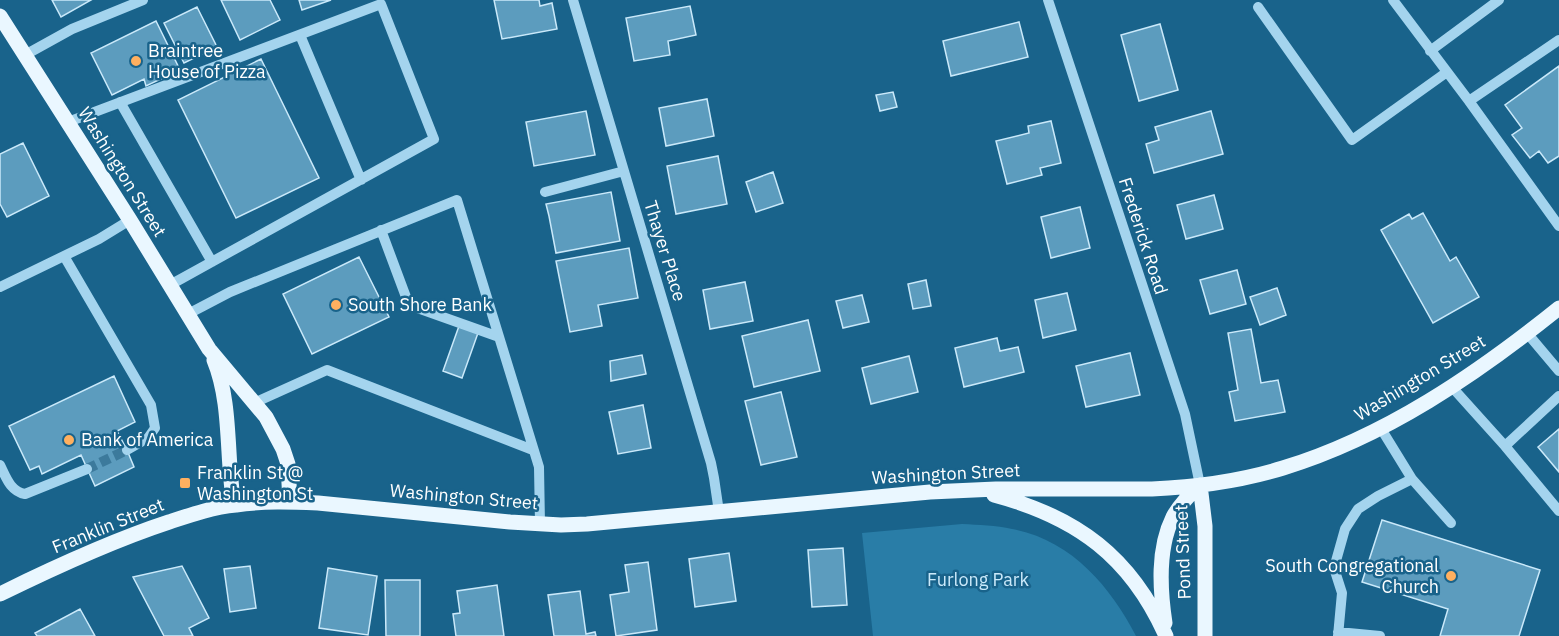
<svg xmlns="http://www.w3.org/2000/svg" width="1559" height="636" viewBox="0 0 1559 636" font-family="'IBM Plex Sans',sans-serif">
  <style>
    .green { fill: #297da7 }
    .building { fill: #5c9cbe; stroke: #cae9fa; stroke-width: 1.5 }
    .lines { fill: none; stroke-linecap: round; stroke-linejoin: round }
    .minor-tunnel { stroke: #3c7a9c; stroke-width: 10; stroke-dasharray: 10 5; stroke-linecap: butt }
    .minor { stroke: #a4d4ee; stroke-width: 10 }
    .major { stroke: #eaf7ff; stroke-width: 15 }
    .poi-dot { fill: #ffb060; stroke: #19638b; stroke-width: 2 }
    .labels { text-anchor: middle; stroke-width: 5; stroke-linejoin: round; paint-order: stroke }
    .poi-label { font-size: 18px; fill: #fff; stroke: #19638b; text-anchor: start }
    .street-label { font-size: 18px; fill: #fff; stroke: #19638b }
    .park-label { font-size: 18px; fill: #cae9fa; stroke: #19638b }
  </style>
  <rect width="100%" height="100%" fill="#19638b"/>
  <path class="green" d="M962 524C979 525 996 525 1012 529 1071 540 1110 586 1136 636H873L862 533Z"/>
  <path class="building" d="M52 0H91L61 17Z
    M221 0H270L280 20 240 40Z
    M299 0H331L302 10Z
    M494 0H539L540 6 552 3 557 29 502 39Z
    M690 6 696 35 668 41 670 55 634 61 626 18Z
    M197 7 217 47 184 63 164 23Z
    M156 21 180 70 146 86 144 79 112 95 91 53Z
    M1019 22 1028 57 951 76 943 41Z
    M1160 24 1178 90 1139 101 1121 35Z
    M261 59 319 178 236 218 178 100Z
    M1559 66V156L1548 163 1539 151 1530 158 1512 135 1522 128 1505 105Z
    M893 92 897 107 880 111 876 95Z
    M707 99 714 136 666 146 659 108Z
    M586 111 595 155 534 166 526 122Z
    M1211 111 1223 154 1154 173 1146 144 1159 140 1155 127Z
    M1051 121 1061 163 1040 168 1042 175 1007 184 996 141 1029 133 1028 126Z
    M23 143 49 196 7 217 0 204V154Z
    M718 156 727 204 676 214 667 166Z
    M773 172 783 203 756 212 746 182Z
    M611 192 620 241 556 253 549 216 546 204Z
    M1214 195 1223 229 1186 239 1177 205Z
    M1080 207 1090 248 1051 258 1041 217Z
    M1423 213 1450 261 1456 257 1479 297 1433 323 1381 230 1409 214 1412 219Z
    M629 248 638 298 598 305 602 326 570 332 556 261Z
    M359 257 389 317 312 354 283 294Z
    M1237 270 1246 304 1210 314 1200 280Z
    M926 280 931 306 913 309 908 284Z
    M745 282 753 321 710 329 703 290Z
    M1277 288 1286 315 1260 325 1250 297Z
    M1067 293 1076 330 1043 338 1035 300Z
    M862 295 869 322 843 328 836 301Z
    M808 320 820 371 754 387 742 336Z
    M459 326 478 333 462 378 443 371Z
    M1251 329 1261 383 1278 380 1285 412 1235 421 1229 392 1238 390 1228 333Z
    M997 338 1000 351 1018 347 1024 372 964 387 955 348Z
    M1130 353 1140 395 1086 407 1076 366Z
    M642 355 646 374 611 381 610 361Z
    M909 356 918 392 871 404 862 368Z
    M114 376 135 422 117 431 127 450 134 467 95 486 81 455 42 474 39 466 30 470 9 426Z
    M781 392 797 457 761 465 745 401Z
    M643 405 651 448 618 454 609 412Z
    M1559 429V472L1538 447Z
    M1382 520 1540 570 1519 636H1440L1448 609 1362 582Z
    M843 548 847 605 812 607 808 550Z
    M729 553 736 601 695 607 689 559Z
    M648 562 657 630 616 636 610 595 629 592 625 565Z
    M182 566 209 618 189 628 193 636H164L133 577Z
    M250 566 256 608 230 612 224 569Z
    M328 568 377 576 368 635 319 628Z
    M385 580H420V636H386Z
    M497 585 504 636H456L453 614 460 613 457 591Z
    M580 591 586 634 595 632 596 636H554L548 595Z
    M80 609 95 636H37L35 633Z"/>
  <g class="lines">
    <path class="minor-tunnel" d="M87 469 127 450"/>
    <path class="minor" d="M573 0 711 463 714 478 719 512
      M1048 0 1185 414 1200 485
      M1393 0 1469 101
      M1258 7 1352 140 1447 72
      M300 35 361 180
      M1559 40 1469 101 1559 226
      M1430 51 1499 0
      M25 55 72 29 143 0
      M120 102 212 262
      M68 122 381 4 434 139 170 285
      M545 192 624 171
      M381 230 409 305 499 337
      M64 256 151 405 155 428 148 438 127 450
      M0 287 99 239 130 220
      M188 314 230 292 457 200 539 467 540 524
      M1527 333 1559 371
      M1451 386 1505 446 1559 511
      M254 403 327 370 533 450
      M1505 446 1559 396
      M0 465C6 477 10 491 25 494L87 469
      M1412 479 1451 523
      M1338 632 1380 636
      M1338 636 1342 593 1334 568 1345 529 1358 509 1378 496 1412 479 1380 427"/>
    <path class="major" d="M0 16 130 220 209 349 266 417 283 449 288 464 290 502
      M214 360C232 403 226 459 234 505
      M1200 485 1205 526V636
      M994 495C1077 517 1131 557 1166 636
      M0 594C55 567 111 541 169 522 190 515 213 507 236 505 263 501 291 502 318 503L510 522 561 525 587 524 930 492 996 489H1152C1196 487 1241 481 1283 468 1385 437 1477 374 1559 308
      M1165 623C1160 590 1157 549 1173 517 1180 504 1189 495 1200 485"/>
  </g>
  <g class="poi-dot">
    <circle cx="136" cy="61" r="6"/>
    <circle cx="336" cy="305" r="6"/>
    <circle cx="69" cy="440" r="6"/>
    <rect x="179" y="477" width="12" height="12" rx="3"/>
    <circle cx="1451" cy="576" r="6"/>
  </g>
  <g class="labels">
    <g class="poi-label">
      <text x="148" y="57">Braintree<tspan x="148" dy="21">House of Pizza</tspan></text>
      <text x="348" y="311">South Shore Bank</text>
      <text x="81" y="446">Bank of America</text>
      <text x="197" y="479">Franklin St @<tspan x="197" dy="21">Washington St</tspan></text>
      <text x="1439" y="572" text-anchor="end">South Congregational<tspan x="1439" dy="21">Church</tspan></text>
    </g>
    <g class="street-label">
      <text transform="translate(122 172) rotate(58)" y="6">Washington Street</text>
      <text transform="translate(1143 236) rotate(72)" y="6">Frederick Road</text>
      <text transform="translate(665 251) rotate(73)" y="6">Thayer Place</text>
      <text transform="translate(1420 378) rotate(-31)" y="6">Washington Street</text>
      <text transform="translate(946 474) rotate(-3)" y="6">Washington Street</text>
      <text transform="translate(464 497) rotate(5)" y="6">Washington Street</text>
      <text transform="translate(108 526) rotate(-22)" y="6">Franklin Street</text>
      <text transform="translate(1183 552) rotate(-92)" y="6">Pond Street</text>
    </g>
    <g class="park-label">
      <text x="978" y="586">Furlong Park</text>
    </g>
  </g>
</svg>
